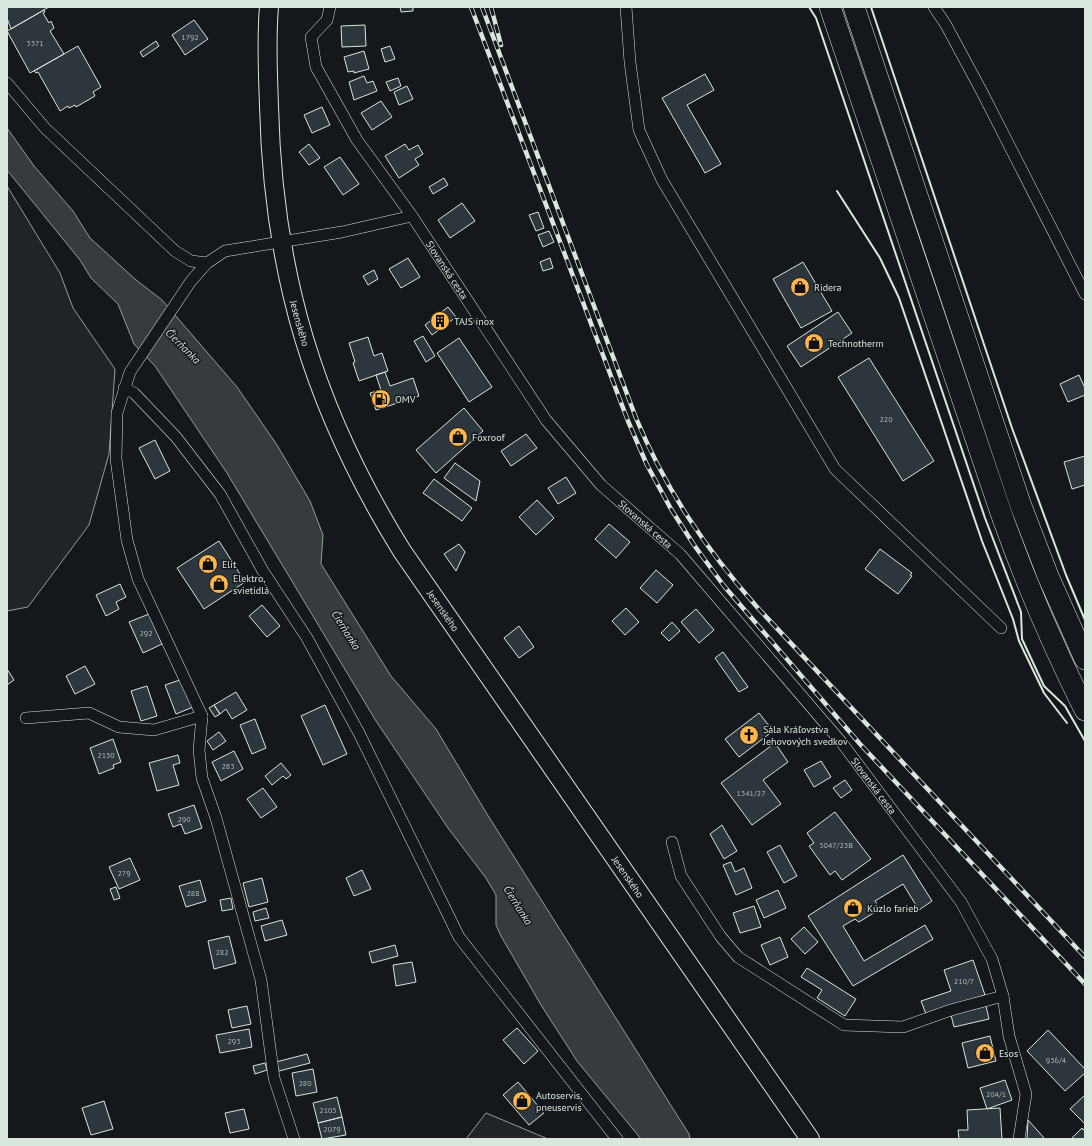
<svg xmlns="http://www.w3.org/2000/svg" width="1092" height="1146" viewBox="0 0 1092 1146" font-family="'PT Sans',sans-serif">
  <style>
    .green { fill: #202428; stroke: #939e99 }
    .water { fill: #363b3e; stroke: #939e99 }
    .building { fill: #2c363c; stroke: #d8e6dc }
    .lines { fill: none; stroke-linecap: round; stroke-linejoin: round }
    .minor-casing { stroke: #d8e6dc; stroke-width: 12 }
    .primary-casing { stroke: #d8e6dc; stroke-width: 20 }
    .motorway-casing { stroke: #d8e6dc; stroke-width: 22 }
    .minor { stroke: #14181c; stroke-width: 11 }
    .primary { stroke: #14181c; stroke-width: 18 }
    .motorway { stroke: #14181c; stroke-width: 21 }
    .rail-casing { stroke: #d8e6dc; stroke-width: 4.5 }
    .rail { stroke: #14181c; stroke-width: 3; stroke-dasharray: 9; stroke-linecap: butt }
    .wall { stroke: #d8e6dc; stroke-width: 2 }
    .labels { text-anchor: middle; stroke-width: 3; stroke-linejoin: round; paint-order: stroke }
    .number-label { font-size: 8px; fill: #adbab4 }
    .street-label { font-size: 10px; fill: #d8e6dc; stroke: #14181c }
    .poi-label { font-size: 10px; fill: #d8e6dc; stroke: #14181c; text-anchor: start }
    .water-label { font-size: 11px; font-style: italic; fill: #d8e6dc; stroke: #14181c }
  </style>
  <rect width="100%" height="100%" fill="#14181c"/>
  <path class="green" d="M7 186 60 273 73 308 115 369 109 454 89 525 28 607 7 611Z
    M486 1113 548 1139H466Z"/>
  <path class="water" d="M7 128 34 166 73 211 90 238 136 280 162 300 237 387 277 445 310 501 323 535 321 564 391 676 436 729 487 814 689 1134 690 1139H641L577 1061 541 1005 501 936 496 925V895L486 878 448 828 376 721 227 473 155 366 134 344 118 304 91 278 80 260 7 170Z"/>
  <path class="building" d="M7 7H49L11 29 7 18Z
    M400 7H413V11L401 12Z
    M44 10 45 12 43 13 49 23 51 21 54 28 50 31 64 54 30 73 7 31Z
    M194 20 208 39 185 55 172 35Z
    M365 25 366 46 342 47 341 26Z
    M156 41 159 46 143 57 140 52Z
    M78 46 101 87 93 92 95 96 76 107 75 105 69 108 68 106 60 111 38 72 36 73 34 71Z
    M390 46 395 59 385 62 381 49Z
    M364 51 369 69 354 73V71L348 72 344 57Z
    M705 74 714 90 687 105 721 164 705 173 662 98Z
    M364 76 367 83 373 81 377 91 354 100 349 82Z
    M398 78 401 86 390 91 386 82Z
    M407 86 413 99 399 105 394 92Z
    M381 101 392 117 372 130 361 113Z
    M322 107 330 125 312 133 304 115Z
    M309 144 320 158 309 165 299 152Z
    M405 144 409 150 418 145 423 154 415 159 419 165 399 178 385 156Z
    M340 157 359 184 343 195 324 167Z
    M444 178 448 185 433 194 429 187Z
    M462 203 475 221 450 238 438 220Z
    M538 212 544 228 536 231 529 215Z
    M549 231 554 242 543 247 538 235Z
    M408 258 420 277 401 288 389 269Z
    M550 258 553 268 543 271 540 262Z
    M803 262 832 311 801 328 773 279Z
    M374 270 378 279 368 285 363 276Z
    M448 307 456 317 432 335 425 325Z
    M838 312 852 333 801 367 787 346Z
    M423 336 435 356 426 362 414 341Z
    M368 337 374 356 382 353 388 371 359 381 353 363 355 362 349 343Z
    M459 338 492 387 469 402 437 353Z
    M869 358 934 461 903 481 838 377Z
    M385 372 390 386 413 378 419 396 376 410 370 393 381 390 376 375Z
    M1079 375 1085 388V395L1068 402 1060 384Z
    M464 408 483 431 436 473 416 450Z
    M526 434 537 448 511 466 501 451Z
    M155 440 170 471 155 479 139 448Z
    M1085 456V485L1072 489 1064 462Z
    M455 463 480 481 476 501 444 478Z
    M566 477 576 493 558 504 548 488Z
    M434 479 472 508 462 521 423 493Z
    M537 500 554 518 536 535 519 517Z
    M609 524 630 542 616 558 595 539Z
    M219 541 245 582 204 609 177 568Z
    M459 544 465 552 456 571 444 554Z
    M880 549 912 573 910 575 912 576 898 594 865 569Z
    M656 570 673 585 657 603 640 588Z
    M120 584 126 597 116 602 119 609 106 616 96 595Z
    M262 605 280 626 267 637 249 616Z
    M626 608 639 622 625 635 612 621Z
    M696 609 714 630 699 643 681 622Z
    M149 614 162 644 143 653 129 622Z
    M672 622 680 631 669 641 661 633Z
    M519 626 534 647 519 658 504 638Z
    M723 652 748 687 739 692 715 658Z
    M85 666 95 684 75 694 66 676Z
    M7 669 14 680 7 685Z
    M183 679 193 707 176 714 165 685Z
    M147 686 157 716 141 721 131 691Z
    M236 692 247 710 232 719 226 709 220 714 214 705Z
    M214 705 220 714 215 717 209 708Z
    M325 705 347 754 323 765 301 716Z
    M759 713 773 731 739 757 725 739Z
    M255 719 266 748 252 754 240 725Z
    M219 732 226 741 213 750 207 741Z
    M113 739 121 762 113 765 114 768 99 774 90 748Z
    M775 743 788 762 763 780 781 804 752 825 721 783Z
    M234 751 243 769 221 781 212 762Z
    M178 755 180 763 173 765 179 785 157 791 149 763Z
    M821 761 831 777 814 787 804 770Z
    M281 763 291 775 286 779 283 776 272 785 265 776Z
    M845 780 852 790 841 798 833 788Z
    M263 788 277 807 261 818 247 799Z
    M194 805 202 828 185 834 181 824 173 827 168 814Z
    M835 812 871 859 842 880 835 871 830 875 809 846 814 843 807 833Z
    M722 825 737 851 724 859 710 834Z
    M780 845 797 876 784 883 767 852Z
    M903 855 932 901 919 910 903 884 875 901 880 909 859 922 855 919 843 926 864 961 925 925 933 939 853 986 808 916Z
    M130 858 140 880 119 889 109 867Z
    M731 862 735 872 744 868 752 888 736 895 723 865Z
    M362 870 371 889 354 896 346 878Z
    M262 878 268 902 249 907 243 883Z
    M200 880 206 901 186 907 179 886Z
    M116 887 120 898 114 900 110 889Z
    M778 890 786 908 764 918 756 900Z
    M231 898 233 909 222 911 220 900Z
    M754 906 761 927 740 933 733 913Z
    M266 908 269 918 255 921 253 912Z
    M282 920 287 935 265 941 261 926Z
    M804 927 818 942 805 954 791 939Z
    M229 936 236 963 214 969 208 941Z
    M780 937 788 957 770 965 761 945Z
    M395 945 398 956 372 963 369 952Z
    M973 960 985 995 926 1014 921 1001 951 991 944 970Z
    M412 962 416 982 396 986 393 965Z
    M807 968 856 999 845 1016 817 998 822 990 801 977Z
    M247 1006 251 1024 232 1028 228 1010Z
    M986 1006 989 1019 954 1027 951 1015Z
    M517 1028 538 1051 524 1064 503 1040Z
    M249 1029 252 1047 220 1053 216 1035Z
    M1048 1030 1085 1069V1073L1065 1091 1027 1051Z
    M990 1036 996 1061 968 1068 962 1043Z
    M307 1054 310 1063 279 1071 276 1062Z
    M265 1063 267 1070 255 1074 253 1066Z
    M313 1069 317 1092 296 1096 292 1073Z
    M1005 1080 1012 1100 987 1109 980 1088Z
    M518 1082 544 1113 529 1125 503 1095Z
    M1085 1095V1124L1070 1109Z
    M337 1097 342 1117 318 1123 313 1103Z
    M104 1101 113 1129 91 1135 82 1108Z
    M1000 1108 1002 1139H959L958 1130H968L967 1110Z
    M244 1109 249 1129 230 1133 225 1113Z
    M342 1117 346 1135 322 1139 318 1123Z
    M1028 1120 1045 1139H1027Z
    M1082 1128 1083 1130 1085 1128V1139H1071Z"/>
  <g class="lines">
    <g class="minor-casing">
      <g id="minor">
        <path id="s1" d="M330 7 327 20 311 37 316 67 357 140 412 216 546 420 601 485 680 554 842 743 961 902 992 959 1003 996 1009 1036 1026 1094 1019 1139"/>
        <path d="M626 7 630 62 639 130 662 180 835 469 1001 628"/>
        <path d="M934 7 946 25 982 92 1085 294"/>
        <path d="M7 83 45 128 175 251 191 261 207 263"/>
        <path d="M124 388 134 393 176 437 220 494 263 571 307 638 359 733 459 937 617 1139"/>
        <path d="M26 718 89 713 119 727 154 730 202 716"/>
        <path d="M672 842 681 876 721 937 738 957 844 1025 903 1027 951 1010 1003 996"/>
        <path d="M294 1139 274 1078 261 980 216 818 202 778 199 750 202 716 138 579 127 540 116 459 117 413 130 372 191 281 207 263 225 251 342 232 412 216"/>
      </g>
    </g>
    <g class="primary-casing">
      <g id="primary">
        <path id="s2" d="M269 7C266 40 268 74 269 106 273 274 314 409 402 551L810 1139"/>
      </g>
    </g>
    <g class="motorway-casing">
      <path id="motorway" d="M830 7 1001 513C1025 581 1053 646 1085 710
        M854 7 1021 506 1048 576 1085 659"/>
    </g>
    <use href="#minor" class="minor"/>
    <use href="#primary" class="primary"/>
    <use href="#motorway" class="motorway"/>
    <g class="rail-casing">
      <path id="rail" d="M471 7 628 421 647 465 671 509 694 545 724 586 860 744 1085 984
        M482 7 636 418C666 490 705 548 757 607L1085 957
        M491 7 501 45"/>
    </g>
    <use href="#rail" class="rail"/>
    <path class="wall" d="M809 7 816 18 985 518 1021 612 1022 639 1044 686 1065 706 1085 741
      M871 7 1012 428 1066 575 1085 620
      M837 191 880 258 899 298 982 541 1013 619 1019 641 1044 693 1067 723"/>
  </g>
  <defs>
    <g id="shop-disc" transform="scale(1)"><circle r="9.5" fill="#ffb74d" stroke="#14181c"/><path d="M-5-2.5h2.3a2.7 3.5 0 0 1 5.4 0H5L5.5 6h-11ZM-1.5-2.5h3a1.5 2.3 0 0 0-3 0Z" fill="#111"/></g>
    <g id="building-disc" transform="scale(1)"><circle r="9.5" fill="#ffb74d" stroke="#14181c"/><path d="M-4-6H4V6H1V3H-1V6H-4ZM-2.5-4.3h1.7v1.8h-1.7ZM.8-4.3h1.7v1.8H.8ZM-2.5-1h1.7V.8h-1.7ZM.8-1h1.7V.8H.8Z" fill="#111"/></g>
    <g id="fuel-disc" transform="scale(1)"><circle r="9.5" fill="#ffb74d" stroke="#14181c"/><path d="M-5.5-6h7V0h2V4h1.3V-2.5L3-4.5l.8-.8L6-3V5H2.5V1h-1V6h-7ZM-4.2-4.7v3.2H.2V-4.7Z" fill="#111"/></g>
    <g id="church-disc" transform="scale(1)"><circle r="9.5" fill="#ffb74d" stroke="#14181c"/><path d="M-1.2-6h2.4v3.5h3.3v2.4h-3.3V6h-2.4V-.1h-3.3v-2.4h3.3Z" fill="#111"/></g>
  </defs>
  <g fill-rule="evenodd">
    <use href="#shop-disc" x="800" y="287"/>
    <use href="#building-disc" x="440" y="321"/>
    <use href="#shop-disc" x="814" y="343"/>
    <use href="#fuel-disc" x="381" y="399"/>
    <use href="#shop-disc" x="458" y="437"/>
    <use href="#shop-disc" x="208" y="564"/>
    <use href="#shop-disc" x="219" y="584"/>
    <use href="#church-disc" x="749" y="735"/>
    <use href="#shop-disc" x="853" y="908"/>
    <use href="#shop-disc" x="985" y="1053"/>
    <use href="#shop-disc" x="522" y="1101"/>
  </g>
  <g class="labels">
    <g class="number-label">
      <text x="190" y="40">1792</text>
      <text x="35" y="46">3371</text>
      <text x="886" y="422">220</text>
      <text x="146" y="636">292</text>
      <text x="106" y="758">2150</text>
      <text x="228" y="769">283</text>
      <text x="751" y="796">1341/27</text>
      <text x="184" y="822">290</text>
      <text x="836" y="848">5047/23B</text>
      <text x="124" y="876">279</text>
      <text x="193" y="896">288</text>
      <text x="222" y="955">282</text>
      <text x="964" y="984">210/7</text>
      <text x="234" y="1044">293</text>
      <text x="1056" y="1063">936/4</text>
      <text x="305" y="1086">280</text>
      <text x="996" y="1097">204/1</text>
      <text x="328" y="1113">2105</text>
      <text x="332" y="1132">2079</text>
    </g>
    <g class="street-label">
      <text dy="4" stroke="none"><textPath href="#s1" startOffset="309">Slovanská cesta</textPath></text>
      <text dy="4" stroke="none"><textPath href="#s2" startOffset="319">Jesenského</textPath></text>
      <text dy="4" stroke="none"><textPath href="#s1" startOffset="633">Slovanská cesta</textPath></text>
      <text dy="4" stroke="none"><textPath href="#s2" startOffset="642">Jesenského</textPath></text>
      <text dy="4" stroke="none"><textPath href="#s1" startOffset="981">Slovanská cesta</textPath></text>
      <text dy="4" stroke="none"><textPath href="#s2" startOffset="966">Jesenského</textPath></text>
    </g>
    <g class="poi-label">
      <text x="814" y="291">Ridera</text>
      <text x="454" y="325">TAJS inox</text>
      <text x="828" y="347">Technotherm</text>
      <text x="395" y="403">OMV</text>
      <text x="472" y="441">Foxroof</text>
      <text x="222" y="568">Elit</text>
      <text x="233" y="582">Elektro,<tspan x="233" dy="12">svietidlá</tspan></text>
      <text x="763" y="733">Sála Kráľovstva<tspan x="763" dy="12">Jehovových svedkov</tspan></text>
      <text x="867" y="912">Kúzlo farieb</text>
      <text x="999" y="1057">Esos</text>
      <text x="536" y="1099">Autoservis,<tspan x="536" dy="12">pneuservis</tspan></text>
    </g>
    <g class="water-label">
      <text transform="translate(183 346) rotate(45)" y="4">Čierňanka</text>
      <text transform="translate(346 630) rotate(58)" y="4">Čierňanka</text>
      <text transform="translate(518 905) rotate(58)" y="4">Čierňanka</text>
    </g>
  </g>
  <rect width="1092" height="1146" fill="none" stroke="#d8e6dc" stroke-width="16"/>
</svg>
